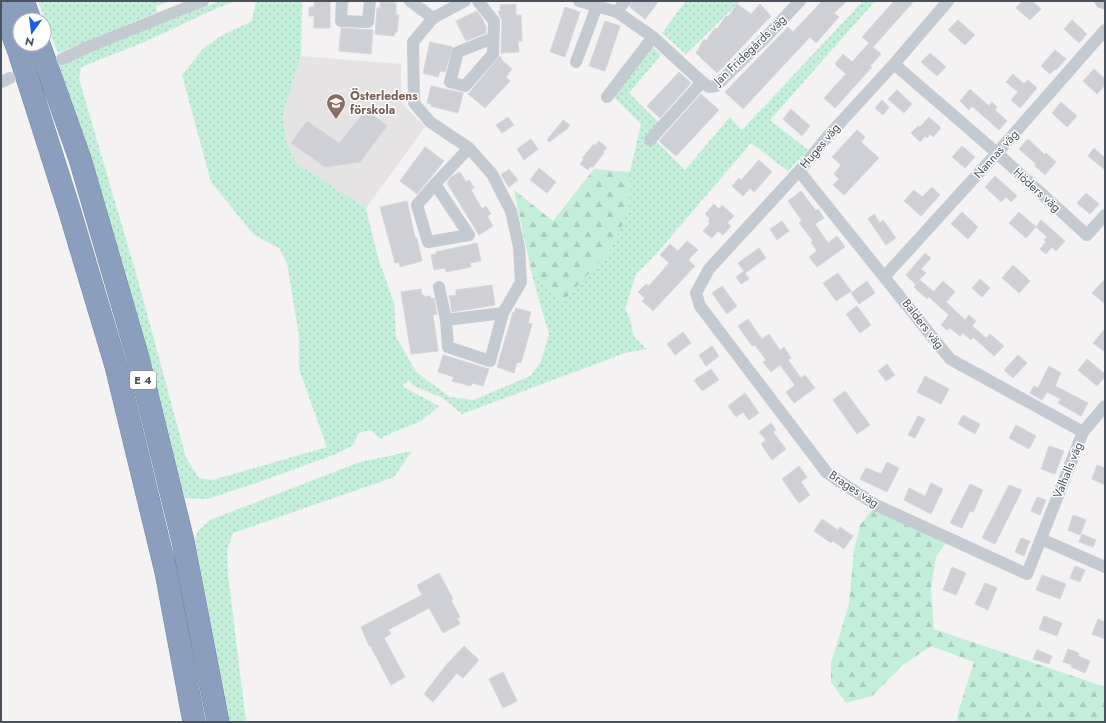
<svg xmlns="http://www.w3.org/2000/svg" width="1106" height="723" viewBox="0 0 1106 723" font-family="Jost,sans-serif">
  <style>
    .education { fill: #e5e3e3 }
    .grass { fill: url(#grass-dots) }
    .forest { fill: url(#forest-firs) }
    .building { fill: #cfd0d6; stroke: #d6d7dc }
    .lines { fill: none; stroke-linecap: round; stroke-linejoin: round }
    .motorway-casing { stroke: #7789a9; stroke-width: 23 }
    .minor { stroke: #c3cad2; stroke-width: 12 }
    .tertiary { stroke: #c3cad2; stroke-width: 15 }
    .motorway { stroke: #8c9ebd; stroke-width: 22 }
    .labels { text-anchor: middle; stroke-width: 3; stroke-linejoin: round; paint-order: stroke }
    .shield { fill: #fff; stroke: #80868e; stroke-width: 1 }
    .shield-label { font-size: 11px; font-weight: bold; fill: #4a525e }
    .street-label { font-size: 12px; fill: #4a525e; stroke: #fff }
    .education-label { font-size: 12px; font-weight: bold; fill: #785e54; stroke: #fff; text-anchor: start }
  </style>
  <defs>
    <pattern id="grass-dots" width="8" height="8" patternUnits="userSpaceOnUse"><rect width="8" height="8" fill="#c3eed9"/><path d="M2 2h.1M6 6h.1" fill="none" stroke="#a9cebd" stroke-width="1.8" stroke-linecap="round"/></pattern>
    <pattern id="forest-firs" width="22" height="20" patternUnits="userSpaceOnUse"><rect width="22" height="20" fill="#c3eed9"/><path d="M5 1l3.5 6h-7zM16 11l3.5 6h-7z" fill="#a9cebd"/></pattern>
  </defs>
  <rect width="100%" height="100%" fill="#f4f2f2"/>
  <path class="education" d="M301 56 401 64V102L425 127 366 208 296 163 286 141 283 112Z"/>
  <path class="grass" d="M38 1H79L83 3 85 1H172L156 6 157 12 58 53Z
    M220 1H236L215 9 142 43 81 67 79 79 139 284 186 458 199 478 213 480 327 447 299 369V336L287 263 279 248 254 235 211 182 182 75 203 49 219 37 252 21 256 1H302L301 56 283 113 286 141 296 163 366 208 378 258 394 303 396 337 416 372 450 397 474 400 530 376 541 362 549 334 532 275 561 302 629 211 630 172 641 124 613 96 652 46 661 55 629 93 659 123 643 139 648 146 655 140 685 170 730 117 742 130 863 1H875L770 120 808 150 788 171 751 143 656 254 636 274 625 309 630 319 634 337 647 349 625 353 462 414 443 398 414 386 409 380 402 386 439 406 421 421 396 431 380 439 371 430 359 433 352 446 336 454 256 483 207 499 185 498 59 64Z
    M686 1H740L686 54 662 33Z
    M412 451 394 477 233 533 227 550 228 575 246 722H230L195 540 198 531 210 520 360 462Z"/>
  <path class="forest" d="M594 169 630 172 629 211 610 251 561 303 532 275 514 190 553 221Z
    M876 505 949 538 936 557 931 588 934 629 1105 687V722H957L959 709 974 662 931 646 903 665 872 696 846 703 831 682V663L849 604 854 550 860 525Z"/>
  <path class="building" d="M314 1H330V28H314V16H309V7H314Z
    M632 1H659L645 19 630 7Z
    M822 1H847L834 13 839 17 816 43 810 37 743 109 725 92 788 27 793 32Z
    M894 1H914L873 47 881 54 870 66 872 67 835 108 824 98 846 74 835 64 843 54 852 62 869 43 862 37Z
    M1022 1H1032L1041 9 1030 20 1016 8Z
    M380 2 396 3V15H399L397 32H395L394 36 375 34 377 8H380Z
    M516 4V15H521L522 41H518L519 52 501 53 502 21 498 11H500V5Z
    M737 4 751 14 760 4 771 16 717 73 696 53 704 39 706 41 715 28 717 29 726 16 728 17Z
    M565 7 580 12 565 57 550 52Z
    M477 11 482 18 486 27V33L466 41 456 21Z
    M958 20 975 35 965 45 948 30Z
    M1072 20 1087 34 1079 43 1064 29Z
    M605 21 620 26 605 71 589 66Z
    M341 28 373 30 371 54 339 51Z
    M430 42 453 47 445 72 440 71 438 77 423 73Z
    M1055 50 1066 59 1056 70 1055 69 1050 74 1041 66Z
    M930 53 946 67 937 76 921 62Z
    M500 56 502 60 512 69 506 77 510 81 485 108 468 94Z
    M1094 69 1105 79V85L1097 94 1083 81Z
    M679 72 691 83 660 118 647 106Z
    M1013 74 1024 84 1028 80 1037 88 1020 108 1011 100 1018 92 1006 82Z
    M431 86 463 93 458 113 431 106V104L427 103Z
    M970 89 989 106 992 102 997 107 995 110 1007 121 999 130 972 106 969 110 960 101Z
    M897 90 912 104 904 113 888 99Z
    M701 94 719 110 676 156 659 141Z
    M882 100 889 107 883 115 875 108Z
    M1061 102 1077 116 1067 127 1052 113Z
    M791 109 810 126 802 136 783 119Z
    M366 110 387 126 360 162 325 167 291 143 307 121 339 143Z
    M508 117 514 125 502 133 496 125Z
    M929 117 941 128 933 137 930 134 927 138 925 136 920 142 911 133 918 126 920 127Z
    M563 120 570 125 567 129 549 142 547 140Z
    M857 130 865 137 861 142 879 158 844 195 833 185 839 179 834 174 841 165 832 157Z
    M531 139 538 149 524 160 517 149Z
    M1028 139 1045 155 1046 153 1056 162 1045 175 1035 166 1036 164 1019 149Z
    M599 141 607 148 603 152 604 153 593 167 591 166 588 170 580 164 584 159 582 158 594 144 595 146Z
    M962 146 975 157 965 168 952 157Z
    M425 147 444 161 417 194 400 181Z
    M1094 148 1105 158V170L1088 156Z
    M759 160 772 172 754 192 750 188 743 196 732 186 739 178 741 180Z
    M539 168 556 182 547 193 530 180Z
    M509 169 518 180 509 187 501 175Z
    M460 172 466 182 469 180 474 188 471 190 482 209 486 206 491 214 487 216 493 226 479 235 447 183 451 177Z
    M995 176 1017 196 1011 202 1006 197 1001 202 985 187Z
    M932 187 940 195 921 216 904 201 914 190 922 197Z
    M801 191 816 211 818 209 824 218 815 224 828 243 837 236 845 247 817 267 809 257 817 251 811 242 813 241 799 223 802 221 788 201Z
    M1086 193 1099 204 1090 214 1077 203Z
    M407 201 415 238H417L422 261 400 267 399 262 395 263 380 207Z
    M714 204 719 209 722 205 734 216 727 223 731 226 723 235 718 231 712 238 703 231 710 223 708 221 710 219 705 214Z
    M962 212 978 227 968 239 951 224Z
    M1019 212 1036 227 1026 238 1009 223Z
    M874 214 880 223 883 220 896 238 886 245 868 219Z
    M1041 220 1065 241 1056 251 1052 247 1046 254 1040 249 1046 242 1044 240 1047 237 1036 227Z
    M782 221 789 231 777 240 770 229Z
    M687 241 698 250 688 260 695 266 653 311 642 301 645 298 638 292 646 284 649 286 669 263 660 255 670 244 678 251Z
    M477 243 481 261 470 263 471 267 446 272 445 268 434 270 431 255 436 254V252Z
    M759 248 766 258 745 273 749 279 741 284 736 277 744 271 738 263Z
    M925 253 931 258 921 269 926 273 915 284 906 275Z
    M1013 265 1030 281 1019 293 1002 278Z
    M838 273 851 291 836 301 823 283Z
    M980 279 990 288 982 297 972 288Z
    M1105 279V304L1092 293Z
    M920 280 934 292 930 296 943 281 955 292 946 302 965 320 969 315 976 321 972 326 986 338 990 334 1004 346 994 356 973 337 971 340 963 333 960 336 950 328 947 330 941 325 949 315 929 297 927 299 914 287Z
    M867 281 875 293 859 304 851 293Z
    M492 285 495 305 452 312 449 296 456 295V290Z
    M722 286 737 306 727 314 712 293Z
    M421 289 422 295H424L425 297 430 296 431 299 434 298 437 314 433 315 438 351 411 354 401 292Z
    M857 306 871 325 860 333 846 314Z
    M516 308 531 312 528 323 532 324 521 363 517 362 514 373 497 367 512 316 513 312 514 313Z
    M748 319 762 339 769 334 780 350 784 347 791 358 788 360 801 378 805 375 815 388 794 403 786 392 795 385 780 365 771 372 763 362 766 360 755 345 752 346 738 326Z
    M1105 329V352L1093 343Z
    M683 332 691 343 675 355 667 344Z
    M712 346 719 356 706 366 699 355Z
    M443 355 489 369 483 386 472 383 471 386 452 381 454 377 438 372Z
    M1018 355 1027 363 1013 378 1004 370Z
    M1087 359 1105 374V377L1097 386 1078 370Z
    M887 364 895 375 886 381 878 371Z
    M1049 366 1061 373 1055 386 1088 403 1081 416 1058 403 1061 399 1047 392 1042 400 1030 393 1034 386 1038 388Z
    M711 369 719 380 702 391 694 380Z
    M925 376 949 389 941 404 917 392Z
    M845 391 870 425 857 434 833 400Z
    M745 393 759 413 749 420 743 412 736 417 728 406Z
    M963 415 980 424 975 434 958 424Z
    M918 416 925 419 915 438 908 435Z
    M771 423 776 430 773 432 786 449 772 460 761 444 766 440 759 432Z
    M1016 425 1036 436 1029 449 1009 438Z
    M1049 446 1064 451 1055 474 1041 469Z
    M887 462 899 468 887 492 860 479 866 468 881 474Z
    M1097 465 1105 468V485L1092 479Z
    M799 466 807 477 801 482 810 495 799 503 782 479Z
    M931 483 943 489 931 514 904 500 909 488 925 496Z
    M970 484 983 490 973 512 970 511 962 528 950 523Z
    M1009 485 1022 490 995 544 982 538Z
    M1037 497 1046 500 1040 515 1031 511Z
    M1073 515 1086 520 1080 535 1068 530Z
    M822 519 838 530 840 527 853 536 844 549 833 541 831 543 814 531Z
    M1082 534 1096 540 1093 547 1079 542Z
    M1021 538 1030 541 1024 556 1015 552Z
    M1075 566 1085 570 1080 582 1070 578Z
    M952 567 966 573 956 595 943 590Z
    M439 573 453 599 451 600 460 617 457 618 460 624 443 633 429 608 388 630 391 634 384 638 405 677 391 685 370 645 369 646 361 627 422 595 417 585Z
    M1042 575 1066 584 1060 599 1036 590Z
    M985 583 997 588 988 610 975 604Z
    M1044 616 1062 623 1057 636 1039 629Z
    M1098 619 1105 622V639L1092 634Z
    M464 646 479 660 463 678 457 673 433 702 424 694 447 664Z
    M1068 649 1079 653 1078 656 1090 661 1085 673 1071 667 1072 665 1063 662Z
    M1037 650 1052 656 1049 664 1033 659Z
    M503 672 517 701 503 708 489 679Z"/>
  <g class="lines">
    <g class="motorway-casing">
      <path id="motorway" d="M23 1 30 20
        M1 3 19 52 69 209 116 366 166 572 194 722
        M39 44 80 159 138 358 183 541 218 722"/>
    </g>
    <path class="minor" d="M343 1H342L341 21 368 22 370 1
      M410 1 433 18
      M465 1 433 18 413 42 414 103 430 122 469 148 492 174 511 211 519 247 521 282 503 313 490 361 448 347 446 320 503 313
      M478 1 494 21 493 54 465 86 450 82 458 52 493 38
      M579 1 617 12 653 37 702 82
      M948 1 894 64 828 136 799 171 709 269 696 293 700 306 827 473 876 505 1027 574 1083 432 1105 406
      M617 12 625 1
      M62 59 90 46 203 1
      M576 62 597 6
      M894 64 997 153 1087 235 1105 215
      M1 82 10 78
      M607 97 653 37
      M650 140 702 82 709 87 716 86 766 37 800 1
      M799 171 950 359 1083 432
      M435 184 469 235 428 242 417 205 435 184 469 148
      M885 276 997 153 1105 30
      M439 287 446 320
      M1041 539 1105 567"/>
    <path class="tertiary" d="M1102 1 1105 2"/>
    <use href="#motorway" class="motorway"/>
  </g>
  <defs>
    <g id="school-pin" transform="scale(1)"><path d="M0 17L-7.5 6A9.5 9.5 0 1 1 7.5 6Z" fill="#8d6e63" stroke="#fff"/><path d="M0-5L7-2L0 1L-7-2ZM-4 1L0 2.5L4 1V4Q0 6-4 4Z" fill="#fff"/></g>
  </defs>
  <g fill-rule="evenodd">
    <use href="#school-pin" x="336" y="103"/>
  </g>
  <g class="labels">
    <rect class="shield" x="130" y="371" width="26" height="18" rx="3"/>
    <g class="shield-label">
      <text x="143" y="384">E 4</text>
    </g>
    <g class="street-label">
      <text transform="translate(750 50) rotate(-44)" y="4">Jan Fridegårds väg</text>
      <text transform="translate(820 146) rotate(-50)" y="4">Huges väg</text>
      <text transform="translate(996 154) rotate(-48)" y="4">Nannas väg</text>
      <text transform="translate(1037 190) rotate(42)" y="4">Höders väg</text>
      <text transform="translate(923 324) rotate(52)" y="4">Balders väg</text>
      <text transform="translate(1068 470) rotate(-68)" y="4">Valhalls väg</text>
      <text transform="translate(854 489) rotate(33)" y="4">Brages väg</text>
    </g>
    <g class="education-label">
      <text x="350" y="100">Österledens<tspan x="350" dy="14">förskola</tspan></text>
    </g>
  </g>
  <rect width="1106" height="723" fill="none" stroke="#4a525e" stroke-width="4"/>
  <g transform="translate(32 32) rotate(194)"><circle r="19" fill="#ffffff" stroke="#b7babf"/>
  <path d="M0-3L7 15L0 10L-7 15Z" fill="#225cde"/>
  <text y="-6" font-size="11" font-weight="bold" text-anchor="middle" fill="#4a525e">N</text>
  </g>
</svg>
